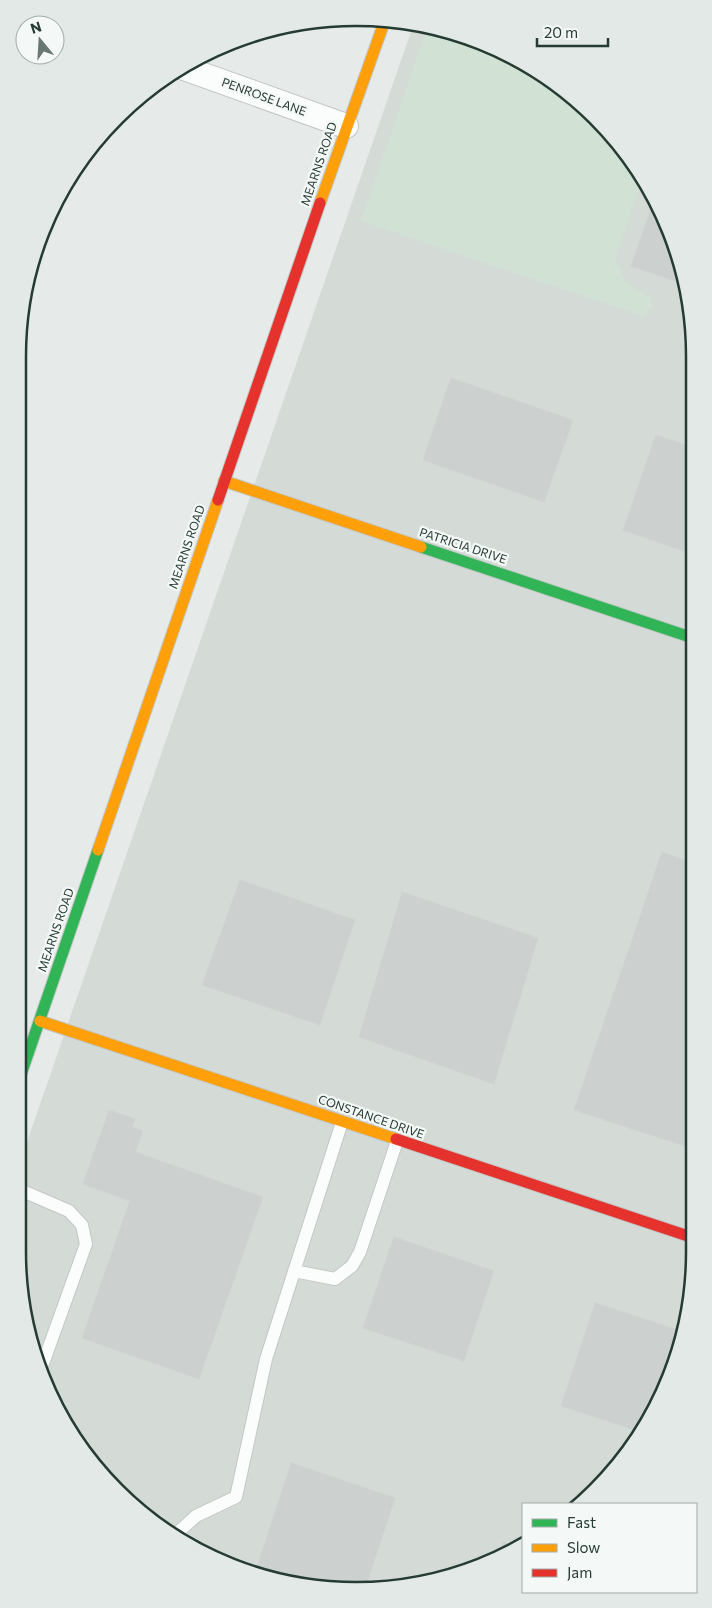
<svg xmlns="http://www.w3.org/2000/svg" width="712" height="1608" viewBox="0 0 712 1608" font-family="Commissioner,sans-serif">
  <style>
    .built { fill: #d4dbd7 }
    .green { fill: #d1e1d4 }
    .building { fill: #ccd1cf; stroke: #cfd3d1 }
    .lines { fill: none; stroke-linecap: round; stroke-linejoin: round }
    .lane-casing { stroke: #c3c7c5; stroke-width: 14 }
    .street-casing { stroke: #c3c7c5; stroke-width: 26 }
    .fast-casing { stroke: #c1c7c5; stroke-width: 13 }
    .slow-casing { stroke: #c1c7c5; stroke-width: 13 }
    .jam-casing { stroke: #c1c7c5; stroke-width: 13 }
    .lane { stroke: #fbfcfc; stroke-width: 12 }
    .street { stroke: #fbfcfc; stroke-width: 24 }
    .fast { stroke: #30b455; stroke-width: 11 }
    .slow { stroke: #ff9f0a; stroke-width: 11 }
    .jam { stroke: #e5322d; stroke-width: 11 }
    .labels { text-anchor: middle; stroke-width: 4.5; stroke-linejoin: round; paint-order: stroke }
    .street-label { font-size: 12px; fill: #253b34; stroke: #f4f8f6 }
    .rim { fill: none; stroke: #253b34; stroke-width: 2.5 }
  </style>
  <rect width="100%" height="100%" fill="#e6eae8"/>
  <path class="built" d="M414 23 422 24 485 43 562 87 624 150 669 226 692 312 694 1252 688 1318 669 1381 610 1475 575 1504H523V1546L465 1573 400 1588 290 1584 187 1545 101 1475 63 1421 36 1361 18 1252V1168Z"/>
  <path class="green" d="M428 26 485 43 562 87 624 150 642 180 615 259 626 283 651 298 652 307 644 316 361 221Z"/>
  <path class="building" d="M654 200 669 226 684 284 631 266Z
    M451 378 573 420 544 502 423 460Z
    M656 435 692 447V554L623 530Z
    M662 852 693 863 694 1149 574 1110Z
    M240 880 355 920 320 1025 202 985Z
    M402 892 538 938 494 1084 359 1037Z
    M109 1110 135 1119 132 1127 143 1131 135 1152 263 1197 199 1379 82 1338 130 1201 83 1184Z
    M394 1237 494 1271 464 1361 363 1328Z
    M595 1303 684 1332 669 1381 638 1431 561 1406Z
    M291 1463 395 1498 366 1586 290 1584 256 1571Z
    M503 1542 520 1548 499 1557Z"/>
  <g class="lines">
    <g class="lane-casing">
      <path id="lane" d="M18 1189 69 1211 82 1225 86 1244 40 1372
        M294 1271 335 1279 352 1266 360 1252 397 1141
        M175 1535 196 1516 236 1497 266 1359 342 1122"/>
    </g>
    <g class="street-casing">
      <path id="street" d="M181 67 346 126"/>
    </g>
    <g class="fast-casing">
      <path id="fast" d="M421 547 693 638
        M18 1083 98 850"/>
    </g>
    <g class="slow-casing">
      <path id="slow" d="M320 203 385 20
        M224 481 421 547
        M98 850 218 500
        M40 1021 396 1139"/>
    </g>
    <g class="jam-casing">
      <path id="jam" d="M218 500 320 203
        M396 1139 694 1238"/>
    </g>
    <use href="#lane" class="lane"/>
    <use href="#street" class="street"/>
    <use href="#fast" class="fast"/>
    <use href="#slow" class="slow"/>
    <use href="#jam" class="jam"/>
  </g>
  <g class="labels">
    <g class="street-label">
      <text transform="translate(264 97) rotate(20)" y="4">PENROSE LANE</text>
      <text transform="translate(319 164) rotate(-71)" y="4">MEARNS ROAD</text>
      <text transform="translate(463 546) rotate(18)" y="4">PATRICIA DRIVE</text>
      <text transform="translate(187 547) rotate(-71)" y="4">MEARNS ROAD</text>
      <text transform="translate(56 930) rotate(-71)" y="4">MEARNS ROAD</text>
      <text transform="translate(371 1117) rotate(19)" y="4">CONSTANCE DRIVE</text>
    </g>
  </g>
  <path d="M0 0H712V1608H0ZM356 26H356A330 330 0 0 1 686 356V1252A330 330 0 0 1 356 1582H356A330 330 0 0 1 26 1252V356A330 330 0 0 1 356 26Z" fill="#e3e9e6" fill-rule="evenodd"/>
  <path class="rim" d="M356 26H356A330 330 0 0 1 686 356V1252A330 330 0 0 1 356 1582H356A330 330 0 0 1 26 1252V356A330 330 0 0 1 356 26Z"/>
  <rect x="522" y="1503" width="175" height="90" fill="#f4f8f6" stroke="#a1aca8"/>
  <rect x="532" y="1519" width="25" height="8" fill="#30b455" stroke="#a1aca8"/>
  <text x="567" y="1528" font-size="15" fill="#253b34">Fast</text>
  <rect x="532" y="1544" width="25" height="8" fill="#ff9f0a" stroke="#a1aca8"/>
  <text x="567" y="1553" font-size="15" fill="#253b34">Slow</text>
  <rect x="532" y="1569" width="25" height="8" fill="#e5322d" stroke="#a1aca8"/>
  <text x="567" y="1578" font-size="15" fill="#253b34">Jam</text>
  <g transform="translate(40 40) rotate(342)"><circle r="24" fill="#f4f8f6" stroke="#a1aca8"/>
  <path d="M0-4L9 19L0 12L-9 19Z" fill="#697873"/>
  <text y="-8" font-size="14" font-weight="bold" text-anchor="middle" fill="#253b34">N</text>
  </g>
  <path d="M537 38v8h71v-8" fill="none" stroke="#253b34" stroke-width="2.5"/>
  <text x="544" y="38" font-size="15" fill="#253b34" stroke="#f4f8f6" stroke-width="4" paint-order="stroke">20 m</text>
</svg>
